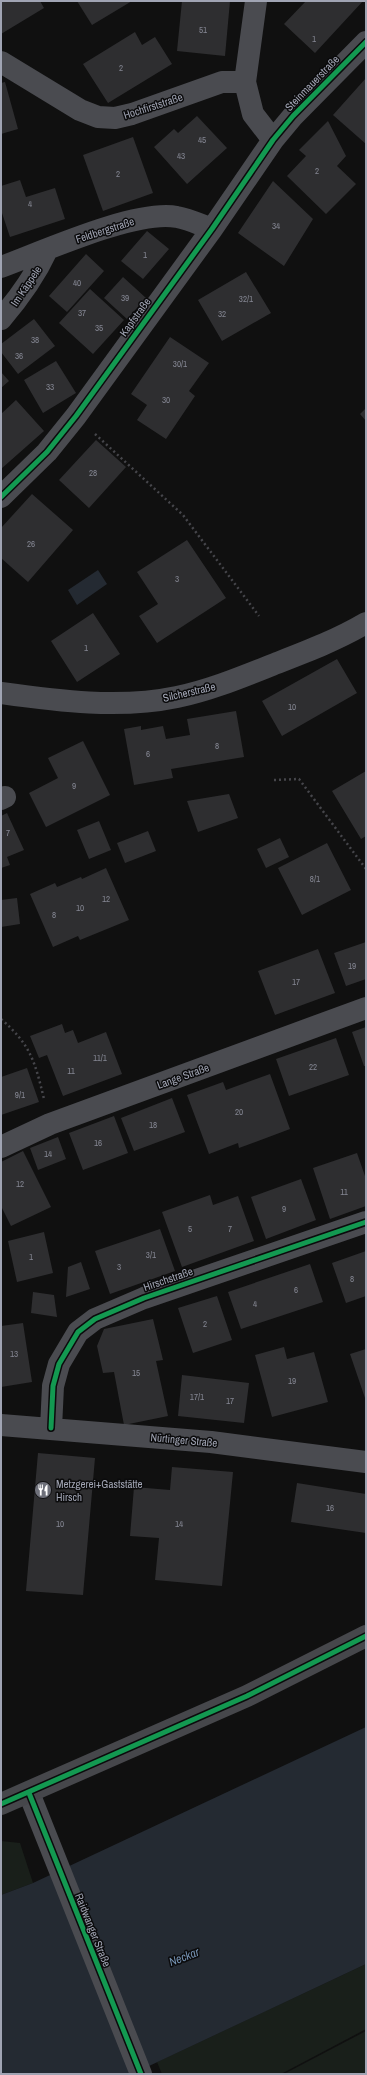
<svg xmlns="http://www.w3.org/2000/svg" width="367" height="2075" viewBox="0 0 367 2075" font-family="'Archivo Narrow',sans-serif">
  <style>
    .green { fill: #191f1a }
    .water { fill: #242a32 }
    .building { fill: #2e2e30 }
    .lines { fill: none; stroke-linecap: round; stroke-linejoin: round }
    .path { stroke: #46464b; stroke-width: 2.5; stroke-dasharray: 2 3; stroke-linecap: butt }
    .minor { stroke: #4a4b50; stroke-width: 22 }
    .tertiary { stroke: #4a4b50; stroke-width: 22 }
    .primary { stroke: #46474b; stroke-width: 22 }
    .cycleway-casing { stroke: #0b0b0c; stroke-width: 8 }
    .cycleway { stroke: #139951; stroke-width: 5 }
    .labels { text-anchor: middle; stroke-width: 3; stroke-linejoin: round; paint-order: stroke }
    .number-label { font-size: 9px; fill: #848692 }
    .street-label { font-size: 11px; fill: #a0a4b3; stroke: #0b0b0c }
    .poi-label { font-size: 11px; fill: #a0a4b3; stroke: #0b0b0c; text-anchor: start }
    .water-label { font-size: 12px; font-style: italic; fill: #7491b1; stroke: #0b0b0c }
  </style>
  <rect width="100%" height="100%" fill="#101010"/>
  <path class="green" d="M1 1841 20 1843 33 1883 1 1895Z
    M366 1964V2029L281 2074H162L157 2062Z
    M366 2031V2074H284Z"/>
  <path class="water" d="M98 570 107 584 77 605 68 590Z
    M366 1727V1964L132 2074H1V1895L33 1883Z"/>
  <path class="building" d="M1 1H40L44 8 1 34Z
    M77 1H132L92 25Z
    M182 1H230L225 56 177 51Z
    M306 1H363L315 53 284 24Z
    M135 32 142 45 155 37 172 64 108 103 83 64Z
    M366 78V144L333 115Z
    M5 82 18 129 1 134V83Z
    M197 116 227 148 187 184 154 147 174 129 178 133Z
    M328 121 346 156 337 166 356 184 326 214 287 176 306 156 299 150Z
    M133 137 153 193 103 211 83 155Z
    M20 180 26 197 55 188 65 219 10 237 1 210V186Z
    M273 181 313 219 284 266 238 233Z
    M147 231 169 249 143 279 121 261Z
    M86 254 104 271 67 312 49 296Z
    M246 272 271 313 222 341 198 300Z
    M123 277 146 298 127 319 104 298Z
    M90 289 124 320 93 354 59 323Z
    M34 319 55 346 18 374 1 352V344Z
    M170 337 209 363 189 391 195 396 166 439 137 420 147 405 131 394Z
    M56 361 76 393 43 413 24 380Z
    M1 372 9 381 1 388Z
    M16 400 44 431 1 469V414Z
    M366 408V421L360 414Z
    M96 440 126 467 89 508 59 480Z
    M32 494 73 530 28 582 1 558V528Z
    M187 540 226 598 157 643 139 616 158 604 137 572Z
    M93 613 120 654 77 682 51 641Z
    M337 659 357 693 282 736 262 701Z
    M236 711 244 757 171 769 173 778 134 785 124 729 141 726V730L163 726 166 739 190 735 187 719Z
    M83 741 110 795 46 827 29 793 58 778 48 758Z
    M366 771V836L361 839 332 791Z
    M229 794 238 818 198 832 187 801Z
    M7 813 24 850 7 857 10 865 1 868V816Z
    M99 821 111 850 89 859 77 830Z
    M148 831 156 851 125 863 117 843Z
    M280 838 289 857 266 868 257 849Z
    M327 843 351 890 302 915 278 868Z
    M106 868 129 920 80 940 78 936 53 947 30 894 55 883 57 887 81 877 82 879Z
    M17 898 20 924 1 927V900Z
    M366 942V979L346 986 334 953Z
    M318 949 335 993 275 1015 258 971Z
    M62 1024 65 1033 73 1030 78 1043 106 1032 122 1074 63 1096 47 1055 39 1058 30 1036Z
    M366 1027V1066H364L352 1032Z
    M336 1038 349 1075 289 1096 276 1059Z
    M27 1068 39 1102 1 1115V1077Z
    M270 1074 290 1129 239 1148 238 1143 209 1154 187 1095 223 1082 226 1090Z
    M172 1098 185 1132 134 1151 121 1118Z
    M114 1116 128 1153 83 1170 69 1133Z
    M58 1137 66 1159 38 1170 30 1148Z
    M23 1151 51 1207 11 1226 1 1206V1162Z
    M357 1153 366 1179V1206L330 1219 313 1168Z
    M301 1179 316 1220 266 1239 251 1197Z
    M210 1195 213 1205 238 1196 254 1241 182 1267 162 1212Z
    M160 1229 175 1271 110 1294 95 1251Z
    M44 1232 53 1273 17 1282 8 1241Z
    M366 1251V1296L346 1303 332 1263Z
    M81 1262 90 1289 66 1297 68 1267Z
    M310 1264 323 1302 241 1329 228 1292Z
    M33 1292 54 1295 57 1317 31 1313Z
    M217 1296 232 1340 193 1353 178 1308Z
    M153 1319 163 1360 156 1361 168 1416 124 1425 114 1372 103 1373 97 1346 104 1329Z
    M23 1323 32 1382 1 1387V1326Z
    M284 1347 287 1359 314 1352 328 1402 272 1417 255 1355Z
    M366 1349V1401L350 1354Z
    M182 1375 249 1383 244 1423 178 1416Z
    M38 1453 95 1458 83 1595 26 1591Z
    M172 1467 233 1472 222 1586 155 1580 159 1538 130 1536 134 1487 170 1490Z
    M297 1483 366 1494V1533L291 1522Z"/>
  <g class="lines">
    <path class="path" d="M95 434 183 515 259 616
      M274 780 299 779 366 869
      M1 1019C31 1045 35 1062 44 1099"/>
    <path class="minor" d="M256 1 245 82 253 114 273 140
      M1 62 80 110 98 117 115 118 132 114 222 82H245
      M1 267C42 252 136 209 177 217 189 219 201 225 212 229
      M1 319C20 297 35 276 47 250
      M1 497 47 452 76 416 212 229 273 140 293 116 366 42
      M1 693C58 701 120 709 177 697 211 690 244 676 277 663 308 651 337 640 366 623
      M1 799 5 797
      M1 1147 50 1124 366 1008
      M1 1425 211 1442 366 1462
      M51 1428 53 1386 59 1364 78 1332 95 1319 144 1298 366 1222"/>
    <path class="tertiary" d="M29 1793 141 2074"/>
    <path class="primary" d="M1 1804 247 1696 366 1636"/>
    <g class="cycleway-casing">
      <path id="cycleway" d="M1 497 47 452 76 416 212 229 273 140 293 116 366 42
        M51 1428 53 1386 59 1364 78 1332 95 1319 144 1298 366 1222
        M29 1793 141 2074
        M1 1804 247 1696 366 1636"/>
    </g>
    <use href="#cycleway" class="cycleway"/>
  </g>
  <defs>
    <g id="restaurant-disc" transform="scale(0.9)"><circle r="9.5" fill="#6e707a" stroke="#0b0b0c"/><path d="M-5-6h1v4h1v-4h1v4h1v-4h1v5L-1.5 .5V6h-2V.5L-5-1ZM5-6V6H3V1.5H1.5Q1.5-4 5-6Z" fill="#fff"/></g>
  </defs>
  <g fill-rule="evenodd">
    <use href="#restaurant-disc" x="43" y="1490"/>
  </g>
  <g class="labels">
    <g class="number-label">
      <text x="203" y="33">51</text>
      <text x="314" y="42">1</text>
      <text x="121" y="71">2</text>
      <text x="202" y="143">45</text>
      <text x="181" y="159">43</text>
      <text x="317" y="174">2</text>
      <text x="118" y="177">2</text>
      <text x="30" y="207">4</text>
      <text x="276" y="229">34</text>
      <text x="145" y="258">1</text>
      <text x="77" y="286">40</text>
      <text x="125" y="301">39</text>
      <text x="246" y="302">32/1</text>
      <text x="82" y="316">37</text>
      <text x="222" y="317">32</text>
      <text x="99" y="331">35</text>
      <text x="35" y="343">38</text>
      <text x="19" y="359">36</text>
      <text x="180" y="367">30/1</text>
      <text x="50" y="390">33</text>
      <text x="166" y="403">30</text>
      <text x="93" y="476">28</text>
      <text x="31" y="547">26</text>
      <text x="177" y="582">3</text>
      <text x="86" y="651">1</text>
      <text x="292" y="710">10</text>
      <text x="217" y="749">8</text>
      <text x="148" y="757">6</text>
      <text x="74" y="789">9</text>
      <text x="8" y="836">7</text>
      <text x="315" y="882">8/1</text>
      <text x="106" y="902">12</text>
      <text x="80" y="911">10</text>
      <text x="54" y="918">8</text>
      <text x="352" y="969">19</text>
      <text x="296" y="985">17</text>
      <text x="100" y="1061">11/1</text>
      <text x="313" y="1070">22</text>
      <text x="71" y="1074">11</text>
      <text x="20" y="1098">9/1</text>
      <text x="239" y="1115">20</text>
      <text x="153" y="1128">18</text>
      <text x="98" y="1146">16</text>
      <text x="48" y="1157">14</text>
      <text x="20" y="1187">12</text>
      <text x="344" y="1195">11</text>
      <text x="284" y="1212">9</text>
      <text x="190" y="1232">5</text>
      <text x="230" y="1232">7</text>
      <text x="151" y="1258">3/1</text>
      <text x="31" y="1260">1</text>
      <text x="119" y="1270">3</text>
      <text x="352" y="1282">8</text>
      <text x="296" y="1293">6</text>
      <text x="255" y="1307">4</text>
      <text x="205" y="1327">2</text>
      <text x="14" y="1357">13</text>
      <text x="136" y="1376">15</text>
      <text x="292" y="1384">19</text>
      <text x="197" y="1400">17/1</text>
      <text x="230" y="1404">17</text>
      <text x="330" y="1511">16</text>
      <text x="60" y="1527">10</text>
      <text x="179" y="1527">14</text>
    </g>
    <g class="street-label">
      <text transform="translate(312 83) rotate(-46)" y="4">Steinmauerstraße</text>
      <text transform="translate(153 106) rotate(-18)" y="4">Hochfirststraße</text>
      <text transform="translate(105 230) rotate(-18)" y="4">Feldbergstraße</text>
      <text transform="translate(26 286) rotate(-56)" y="4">Im Käppele</text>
      <text transform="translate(135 317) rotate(-54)" y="4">Kapfstraße</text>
      <text transform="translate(189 692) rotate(-13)" y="4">Silcherstraße</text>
      <text transform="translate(183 1076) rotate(-20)" y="4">Lange Straße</text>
      <text transform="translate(168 1279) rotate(-19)" y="4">Hirschstraße</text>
      <text transform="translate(184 1440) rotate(5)" y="4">Nürtinger Straße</text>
      <text transform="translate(93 1930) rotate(68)" y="4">Raidwanger Straße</text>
    </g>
    <g class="poi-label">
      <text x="56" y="1488">Metzgerei+Gaststätte<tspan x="56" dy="13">Hirsch</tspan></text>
    </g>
    <g class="water-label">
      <text transform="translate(184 1957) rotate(-21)" y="4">Neckar</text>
    </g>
  </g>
  <rect width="367" height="2075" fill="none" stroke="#a0a4b3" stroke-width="4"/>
</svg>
